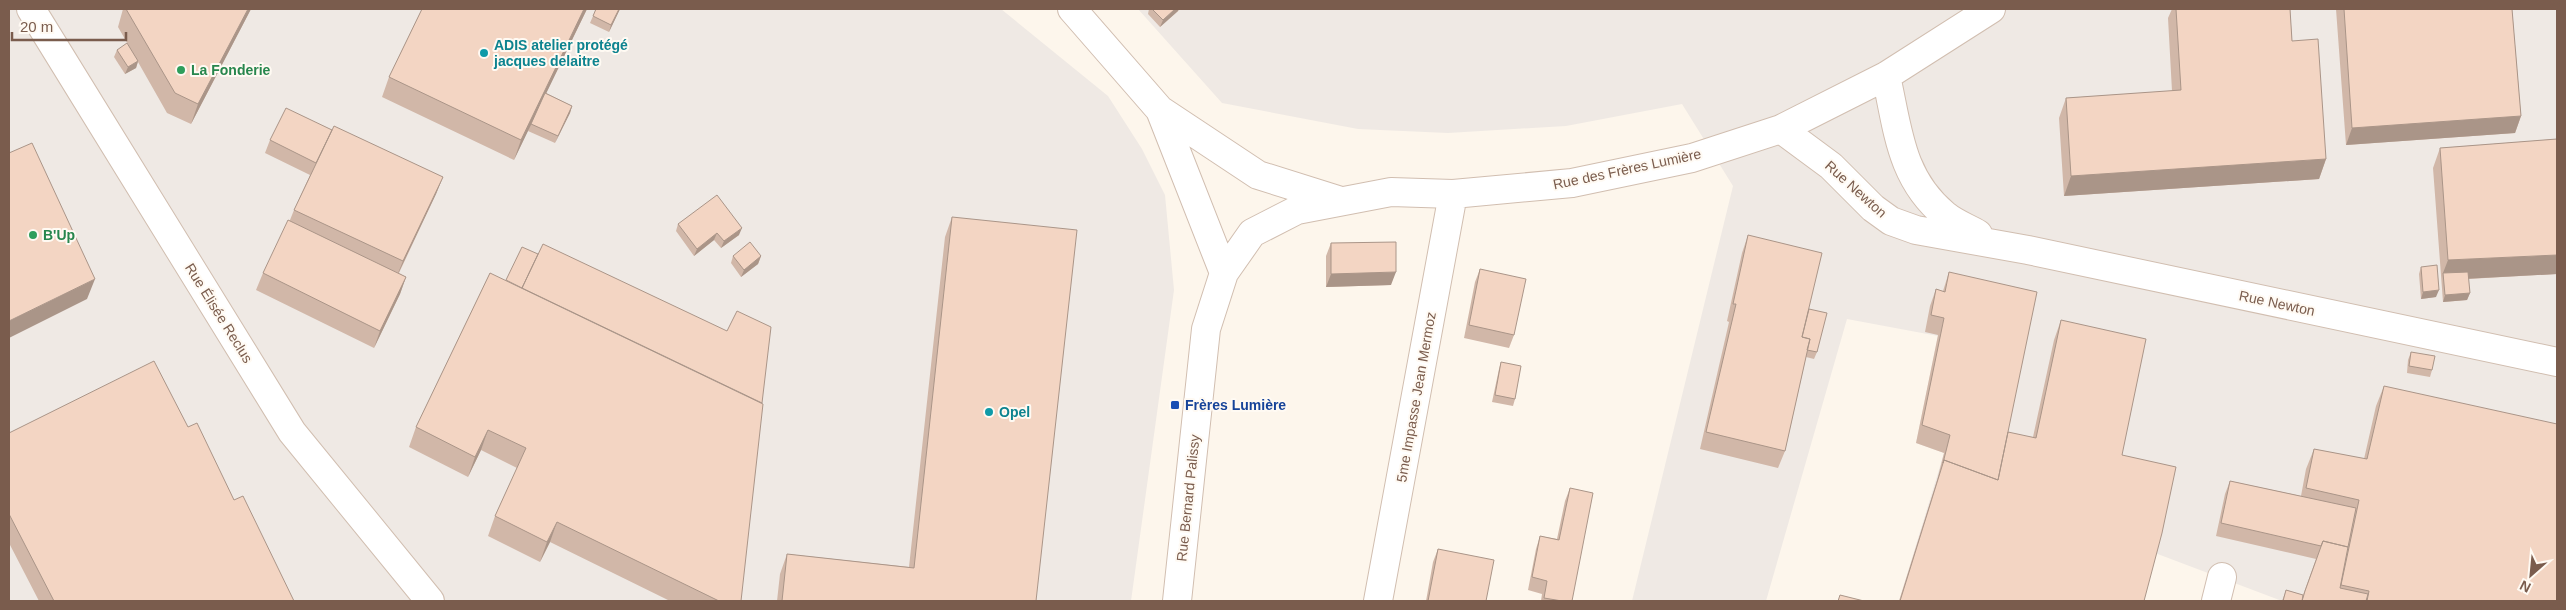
<svg xmlns="http://www.w3.org/2000/svg" width="2566" height="610" viewBox="0 0 2566 610" font-family="Arial,sans-serif">
  <style>
    .industrial { fill: #efe9e4 }
    .lines { fill: none; stroke-linecap: round; stroke-linejoin: round }
    .minor-casing { stroke: #d1beb0; stroke-width: 30 }
    .minor { stroke: #fff; stroke-width: 28 }
    .wall { fill: #d1b7a8 }
    .shaded-wall { fill: #aa9588 }
    .building { fill: #f3d5c3; stroke: #aa9588 }
    .culture-dot { fill: #0f9aa8; stroke: #fffaf3; stroke-width: 2 }
    .leisure-dot { fill: #2e9e5b; stroke: #fffaf3; stroke-width: 2 }
    .transit-dot { fill: #1a4fb4; stroke: #fffaf3; stroke-width: 2 }
    .labels { text-anchor: middle; stroke-width: 4; stroke-linejoin: round; paint-order: stroke }
    .culture-label { font-size: 14px; font-weight: bold; fill: #0d838f; stroke: #fffaf3; text-anchor: start }
    .leisure-label { font-size: 14px; font-weight: bold; fill: #27864d; stroke: #fffaf3; text-anchor: start }
    .street-label { font-size: 14px; fill: #7a5c4d; stroke: #fffaf3 }
    .transit-label { font-size: 14px; font-weight: bold; fill: #164399; stroke: #fffaf3; text-anchor: start }
  </style>
  <rect width="100%" height="100%" fill="#fdf6ec"/>
  <path class="industrial" d="M9 9H1001L1108 96 1142 149 1165 195 1174 290 1131 601H9Z
    M1138 9H2557V601H2282L2155 553 1899 601 1944 453 1916 443 1938 336 1847 319 1766 601H1632L1733 186 1682 104 1566 126 1448 133 1358 129 1222 103Z"/>
  <g class="lines">
    <g class="minor-casing">
      <path id="minor" d="M31 9 292 432 430 601
        M1072 9 1160 110 1258 175 1338 200
        M1886 76C1898 129 1900 178 1945 215 1954 223 1968 228 1978 234
        M1160 110 1224 273
        M1781 129 1831 166 1873 208 1891 221 1916 230 2028 250 2557 362
        M1177 601 1206 329 1224 273 1252 233 1297 210 1391 192 1453 194 1572 183 1692 158 1781 129 1886 76 1991 9
        M1378 601 1453 194
        M2216 601 2222 577"/>
    </g>
    <use href="#minor" class="minor"/>
  </g>
  <path class="wall" d="M123 9H251L191 124 167 113 138 62 136 68 125 74 114 57 117 50 129 46 118 27Z
    M422 9H587L546 93 572 106 570 113 555 143 528 131 529 128 514 160 382 97 389 77Z
    M596 9H620L609 32 590 23Z
    M1149 9H1179L1178 11 1160 27 1148 14Z
    M2172 9H2290L2292 41 2326 159 2319 179 2064 196 2059 118 2066 98 2172 91 2168 18Z
    M2336 9H2512L2521 116 2515 133 2346 145Z
    M332 130 443 177 436 194 399 273 406 277 400 294 374 348 256 290 263 273 290 220 294 210 310 175 265 153 270 140Z
    M2557 139V274L2468 279 2470 293 2467 300 2443 302 2433 168 2440 148Z
    M952 217 1036 601H777L780 574 787 554 909 567 945 237Z
    M678 224 739 235 721 248 714 240 694 256 676 231Z
    M1748 235 1809 309 1817 352 1814 359 1806 357 1785 451 1778 468 1700 449 1729 322 1727 321 1742 253Z
    M1331 243 1391 285 1326 287V256Z
    M733 256H761L758 264 741 277 731 263Z
    M2421 267 2436 297 2421 299 2419 274Z
    M1480 269 1514 335 1509 348 1464 338 1475 282Z
    M1949 272 2007 436 2033 437 2054 340 2061 320 2122 455 2144 601H1899L1937 480 1944 453 1916 443 1938 335 1925 332 1930 306 1936 289 1943 291Z
    M490 273 741 601H670L550 542 540 562 488 536 495 516 517 468 481 450 468 477 409 447 416 427Z
    M2411 352 2432 370 2430 377 2407 373 2408 360Z
    M1501 362 1515 399 1513 406 1492 402 1499 369Z
    M2384 386 2557 601H2282L2286 590 2303 595 2316 559 2216 536 2225 494 2230 481 2301 496 2306 469 2314 449 2364 459 2376 406Z
    M188 427 234 500 294 601H39L9 543V433Z
    M1570 488 1572 601H1541L1542 594 1528 590 1536 549 1540 536 1557 539 1565 501Z
    M1438 549 1486 601H1426L1433 562Z"/>
  <path class="shaded-wall" d="M248 9H251L191 124 198 104Z
    M584 9H587L514 160 521 140Z
    M619 9H620L609 32 611 25Z
    M1175 9H1179L1178 11 1160 27 1163 20Z
    M138 61 136 68 125 74 128 67Z
    M572 106 570 113 555 143 558 136Z
    M2521 116 2515 133 2346 145 2352 128Z
    M2326 159 2319 179 2064 196 2071 176Z
    M443 177 436 194 396 278 403 261Z
    M742 228 739 235 721 248 724 241Z
    M717 233 714 240 694 256 697 249Z
    M2557 255V274L2444 280 2443 273 2448 260Z
    M761 256 758 264 741 277 744 270Z
    M1396 272 1391 285 1326 287 1331 274Z
    M406 277 400 294 374 348 380 331Z
    M95 279 87 299 9 338V321Z
    M2439 290 2436 297 2421 299 2423 292Z
    M2470 293 2467 300 2443 302 2445 295Z
    M488 430 481 450 468 477 475 457Z
    M557 522 550 542 540 562 547 542Z"/>
  <path class="building" d="M126 9H248L198 104 175 93Z
    M422 9H584L521 140 389 77Z
    M596 9H619L611 25 593 16Z
    M1152 9H1175L1163 20Z
    M2176 9H2290L2292 41 2318 39 2326 159 2071 176 2066 98 2181 90Z
    M2344 9H2512L2521 116 2352 128Z
    M127 43 138 61 128 67 117 50Z
    M545 93 572 106 558 136 531 124Z
    M286 108 332 130 316 163 270 140Z
    M334 126 443 177 403 261 294 210Z
    M2557 139V255L2448 260 2440 148Z
    M32 143 95 279 9 321V153Z
    M717 195 742 228 724 241 717 233 697 249 678 224Z
    M952 217 1077 230 1036 601H782L787 554 914 568Z
    M288 220 406 277 380 331 263 273Z
    M1748 235 1822 253 1802 337 1810 339 1785 451 1706 432 1736 304H1733Z
    M750 242 761 256 744 270 733 256Z
    M1396 242V272L1331 274V243Z
    M543 244 727 331 737 311 771 327 762 403 522 288Z
    M522 247 538 254 522 288 506 280Z
    M2437 265 2439 290 2423 292 2421 267Z
    M1480 269 1526 279 1514 335 1469 325Z
    M1949 272 2037 292 1998 480 1944 460 1943 463 1950 435 1922 425 1944 318 1931 315 1936 289 1945 292Z
    M2468 272 2470 293 2445 295 2443 273Z
    M490 273 763 404 741 601H719L557 522 547 542 495 516 526 448 488 430 475 457 416 427Z
    M1809 309 1827 313 1817 352 1807 350 1810 339 1802 337Z
    M2061 320 2146 339 2122 455 2176 467 2162 533 2144 601H1900L1944 460 1998 480 2008 432 2036 438Z
    M2411 352 2435 356 2432 370 2409 366Z
    M154 361 188 427 197 423 234 500 243 496 294 601H54L9 514V433Z
    M1501 362 1521 366 1515 399 1495 395Z
    M2384 386 2557 424V601H2367L2369 591 2341 585 2359 500 2306 488 2314 449 2367 459Z
    M2230 481 2356 508 2348 547 2323 541 2321 546 2221 523Z
    M1570 488 1593 493 1572 601H1562L1544 598 1547 581 1532 577 1540 536 1559 540Z
    M2323 541 2348 547 2340 588 2368 594 2366 601H2302L2305 591Z
    M1438 549 1494 560 1486 601H1428Z
    M2286 590 2303 595 2302 601H2283Z
    M1840 595 1864 601H1838Z"/>
  <g class="culture-dot">
    <circle cx="484" cy="53" r="5"/>
    <circle cx="989" cy="412" r="5"/>
  </g>
  <g class="leisure-dot">
    <circle cx="181" cy="70" r="5"/>
    <circle cx="33" cy="235" r="5"/>
  </g>
  <rect class="transit-dot" x="1170" y="400" width="10" height="10" rx="2.5"/>
  <g class="labels">
    <g class="culture-label">
      <text x="494" y="50">ADIS atelier protégé<tspan x="494" dy="16">jacques delaitre</tspan></text>
      <text x="999" y="417">Opel</text>
    </g>
    <g class="leisure-label">
      <text x="191" y="75">La Fonderie</text>
      <text x="43" y="240">B'Up</text>
    </g>
    <g class="street-label">
      <text transform="translate(1627 169) rotate(-12)" y="5">Rue des Frères Lumière</text>
      <text transform="translate(1856 189) rotate(42)" y="5">Rue Newton</text>
      <text transform="translate(2277 303) rotate(12)" y="5">Rue Newton</text>
      <text transform="translate(219 313) rotate(58)" y="5">Rue Élisée Reclus</text>
      <text transform="translate(1416 397) rotate(-80)" y="5">5me Impasse Jean Mermoz</text>
      <text transform="translate(1188 498) rotate(-84)" y="5">Rue Bernard Palissy</text>
    </g>
    <g class="transit-label">
      <text x="1185" y="410">Frères Lumière</text>
    </g>
  </g>
  <rect width="2566" height="610" fill="none" stroke="#7a5c4d" stroke-width="20"/>
  <g transform="translate(2531 575) rotate(207)" stroke="#fffaf3" stroke-width="4" paint-order="stroke">
  <path d="M0-4L9 19L0 12L-9 19Z" fill="#7a5c4d"/>
  <text y="-8" font-size="14" font-weight="bold" text-anchor="middle" fill="#7a5c4d">N</text>
  </g>
  <path d="M12 32v8h114v-8" fill="none" stroke="#7a5c4d" stroke-width="2.5"/>
  <text x="20" y="32" font-size="15" fill="#7a5c4d" stroke="#fffaf3" stroke-width="4" paint-order="stroke">20 m</text>
</svg>
